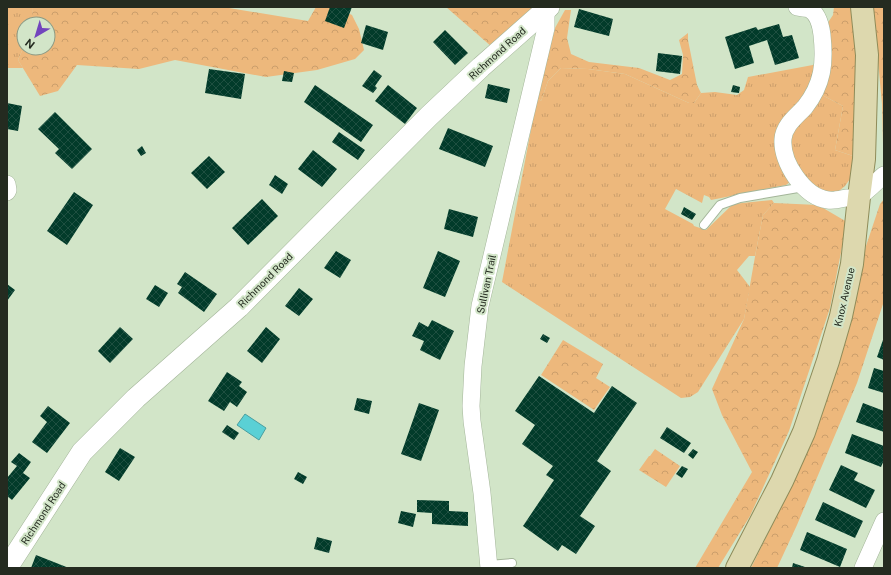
<svg xmlns="http://www.w3.org/2000/svg" width="891" height="575" viewBox="0 0 891 575" font-family="'Public Sans',sans-serif">
  <style>
    .grass { fill: url(#grass-tufts) }
    .forest { fill: url(#forest-crowns) }
    .water { fill: #5ad0d5; stroke: #4a9e9f }
    .building { fill: url(#building-cross-hatch) }
    .lines { fill: none; stroke-linecap: round; stroke-linejoin: round }
    .service-casing { stroke: #a3b599; stroke-width: 10 }
    .minor-casing { stroke: #a3b599; stroke-width: 18 }
    .tertiary-casing { stroke: #a3b599; stroke-width: 22 }
    .primary-casing { stroke: #8e8b59; stroke-width: 24 }
    .service { stroke: #fff; stroke-width: 8 }
    .minor { stroke: #fff; stroke-width: 17 }
    .tertiary { stroke: #fff; stroke-width: 21 }
    .primary { stroke: #ddd8ae; stroke-width: 22 }
    .labels { text-anchor: middle; stroke-width: 4; stroke-linejoin: round; paint-order: stroke }
    .street-label { font-size: 10px; fill: #242b20; stroke: #d2e5c8 }
  </style>
  <defs>
    <pattern id="grass-tufts" width="24" height="20" patternUnits="userSpaceOnUse"><rect width="24" height="20" fill="#edb87c"/><path d="M3 7l-1-3M5 7V3M7 7l1-3M15 17l-1-3M17 17v-4M19 17l1-3" fill="none" stroke="#cb9e6b"/></pattern>
    <pattern id="forest-crowns" width="20" height="18" patternUnits="userSpaceOnUse"><rect width="20" height="18" fill="#edb87c"/><path d="M2 6a3 3 0 1 1 6 0M12 15a3 3 0 1 1 6 0" fill="none" stroke="#cb9e6b"/></pattern>
    <pattern id="building-cross-hatch" width="8" height="8" patternUnits="userSpaceOnUse"><rect width="8" height="8" fill="#023b2a"/><path d="M0 0l8 8M0 8l8-8" fill="none" stroke="#1e4f40"/></pattern>
  </defs>
  <rect width="100%" height="100%" fill="#d2e5c8"/>
  <path class="grass" d="M7 7H32L34 23 24 24V46L18 60 23 68H7Z
    M818 64 809 89 779 126 790 182 786 185 711 200 709 197 704 195 702 203 676 189 665 209 693 224 694 226 706 230 733 204 772 200 774 203 763 215 755 256H749L737 270 750 287 744 319 698 392 690 397 681 398 502 282 537 98 541 101 548 81 561 68 588 69 625 74 689 103H694L701 93 715 92 737 95 744 90 748 77Z
    M820 94 843 106 835 150 853 156 850 179 845 186 839 191 830 192 821 191 810 184 793 162 789 138Z"/>
  <path class="forest" d="M32 7H223L308 21 316 7H337V8L352 15 359 29 364 50 355 59 317 70 266 77 175 60 139 69 77 65 58 91 40 96 18 60 24 46V48H48V24H33Z
    M446 7H534L492 47Z
    M834 7H855L856 12V135L853 156 835 150 843 106 820 94 827 24 833 15Z
    M873 7H884L883 144 882 104Z
    M565 10H571L567 38 571 54 589 62 639 68 670 80 682 74 683 55 679 40 688 33V40L697 85 701 93 694 103H689L625 74 588 69 561 68 548 81 541 101 537 98 555 28Z
    M884 199V301L857 383 797 525 777 568H751L783 503 850 322 866 246 880 204Z
    M774 203 818 205 847 222 830 308 789 431 750 516 718 568H695L752 472 722 415 712 389 744 319 756 251 763 215Z
    M563 340 603 364 596 378 610 387 594 410 541 375Z
    M655 449 680 466 666 487 639 470 649 456H650Z"/>
  <path class="water" d="M245 414 266 428 259 440 237 425Z"/>
  <path class="building" d="M330 7H352L344 28 325 21Z
    M579 9 613 19 609 36 574 27Z
    M779 24 783 37 792 35 799 58 775 65 767 40 749 46 754 63 735 69 725 37 756 27 758 30Z
    M366 25 388 32 383 50 361 43Z
    M445 30 468 53 455 65 433 42Z
    M658 53 682 56 680 74 656 71Z
    M209 69 245 74 241 99 205 93Z
    M374 70 382 76 375 86 377 88 373 93 362 86Z
    M284 71 294 73 292 82 282 81Z
    M488 84 510 89 507 103 485 98Z
    M315 85 373 125 361 142 304 102Z
    M388 85 417 108 405 124 375 101Z
    M733 85 740 87 739 93 731 92Z
    M7 103 22 106 18 131 7 129Z
    M55 112 92 149 72 169 55 153 59 149 38 129Z
    M448 128 493 146 485 167 439 149Z
    M339 132 365 150 358 160 332 142Z
    M142 146 146 153 141 156 137 150Z
    M313 150 337 169 322 187 298 169Z
    M209 156 225 172 207 189 191 173Z
    M275 175 288 184 282 194 269 185Z
    M74 192 93 205 67 245 47 231Z
    M262 199 278 216 248 245 232 228Z
    M684 207 696 214 692 220 681 214Z
    M449 209 478 217 473 237 444 229Z
    M336 251 351 260 340 278 324 268Z
    M438 251 460 261 445 297 423 288Z
    M185 272 217 294 204 312 178 293 182 287 177 284Z
    M7 284 15 290 7 301Z
    M155 285 168 293 159 307 146 299Z
    M299 288 313 299 299 316 285 306Z
    M432 320 454 331 440 360 420 350 424 341 412 336 419 322 428 327Z
    M120 327 133 339 110 363 98 351Z
    M266 327 280 339 262 363 247 351Z
    M543 334 550 338 547 343 540 339Z
    M884 337V360L877 357Z
    M874 368 884 371V393L868 388Z
    M227 372 242 382 239 386 247 392 237 407 230 402 224 411 208 401Z
    M539 376 594 413 612 386 637 403 597 461 611 471 580 516 595 526 576 554 562 545 558 551 523 526 554 480 546 475 553 466 522 444 535 425 515 411Z
    M357 398 372 401 369 414 354 410Z
    M419 403 439 410 421 461 401 454Z
    M863 403 884 411V432L856 422Z
    M48 406 70 423 47 453 32 442 47 422 40 416Z
    M227 425 239 433 234 440 222 432Z
    M667 427 691 443 684 453 660 438Z
    M852 434 884 446V460L881 467 845 453Z
    M120 448 135 457 119 481 105 472Z
    M693 449 698 452 693 459 688 455Z
    M19 453 31 462 23 473 30 478 12 500 7 496V478L17 466 11 462Z
    M841 465 858 473 854 480 875 490 866 508 829 490Z
    M682 466 688 469 682 478 676 474Z
    M298 472 307 477 303 484 294 479Z
    M417 500 449 501V511L468 512V526L432 524V513L417 512Z
    M823 502 863 521 855 538 815 520Z
    M401 511 416 514 413 527 398 523Z
    M807 532 847 549 840 567 800 550Z
    M317 537 332 541 329 553 314 549Z
    M36 555 69 568H31Z
    M793 563 808 568H792Z"/>
  <g class="lines">
    <g class="service-casing">
      <path id="service" d="M704 225 720 205 740 198 804 187
        M489 565 512 563"/>
    </g>
    <g class="minor-casing">
      <path id="minor" d="M797 7C801 8 806 8 809 9 818 13 821 27 822 35 825 63 823 84 805 107 797 116 784 125 783 139 781 162 804 197 828 200 834 201 841 199 846 198 850 198 855 198 858 197 865 194 878 180 884 175
        M7 184 8 190 7 192
        M489 568 482 493 472 421 471 406 473 366 480 306 546 28V10
        M863 568 884 521"/>
    </g>
    <g class="tertiary-casing">
      <path id="tertiary" d="M7 568 82 452 136 398 239 307 429 116 481 67 549 7"/>
    </g>
    <g class="primary-casing">
      <path id="primary" d="M737 568 782 481 804 432 828 361 841 316 852 264 859 197 864 159 867 55 862 7"/>
    </g>
    <use href="#service" class="service"/>
    <use href="#minor" class="minor"/>
    <use href="#tertiary" class="tertiary"/>
    <use href="#primary" class="primary"/>
  </g>
  <g class="labels">
    <g class="street-label">
      <text transform="translate(497 53) rotate(-42)" y="4">Richmond Road</text>
      <text transform="translate(265 280) rotate(-45)" y="4">Richmond Road</text>
      <text transform="translate(486 284) rotate(-78)" y="4">Sullivan Trail</text>
      <text transform="translate(844 297) rotate(-77)" y="4">Knox Avenue</text>
      <text transform="translate(43 513) rotate(-57)" y="4">Richmond Road</text>
    </g>
  </g>
  <rect width="891" height="575" fill="none" stroke="#242b20" stroke-width="16"/>
  <g transform="translate(36 36) rotate(218)"><circle r="19" fill="#d2e5c8" stroke="#8c9b85"/>
  <path d="M0-3L7 15L0 10L-7 15Z" fill="#7245bd"/>
  <text y="-6" font-size="11" font-weight="bold" text-anchor="middle" fill="#242b20">N</text>
  </g>
</svg>
